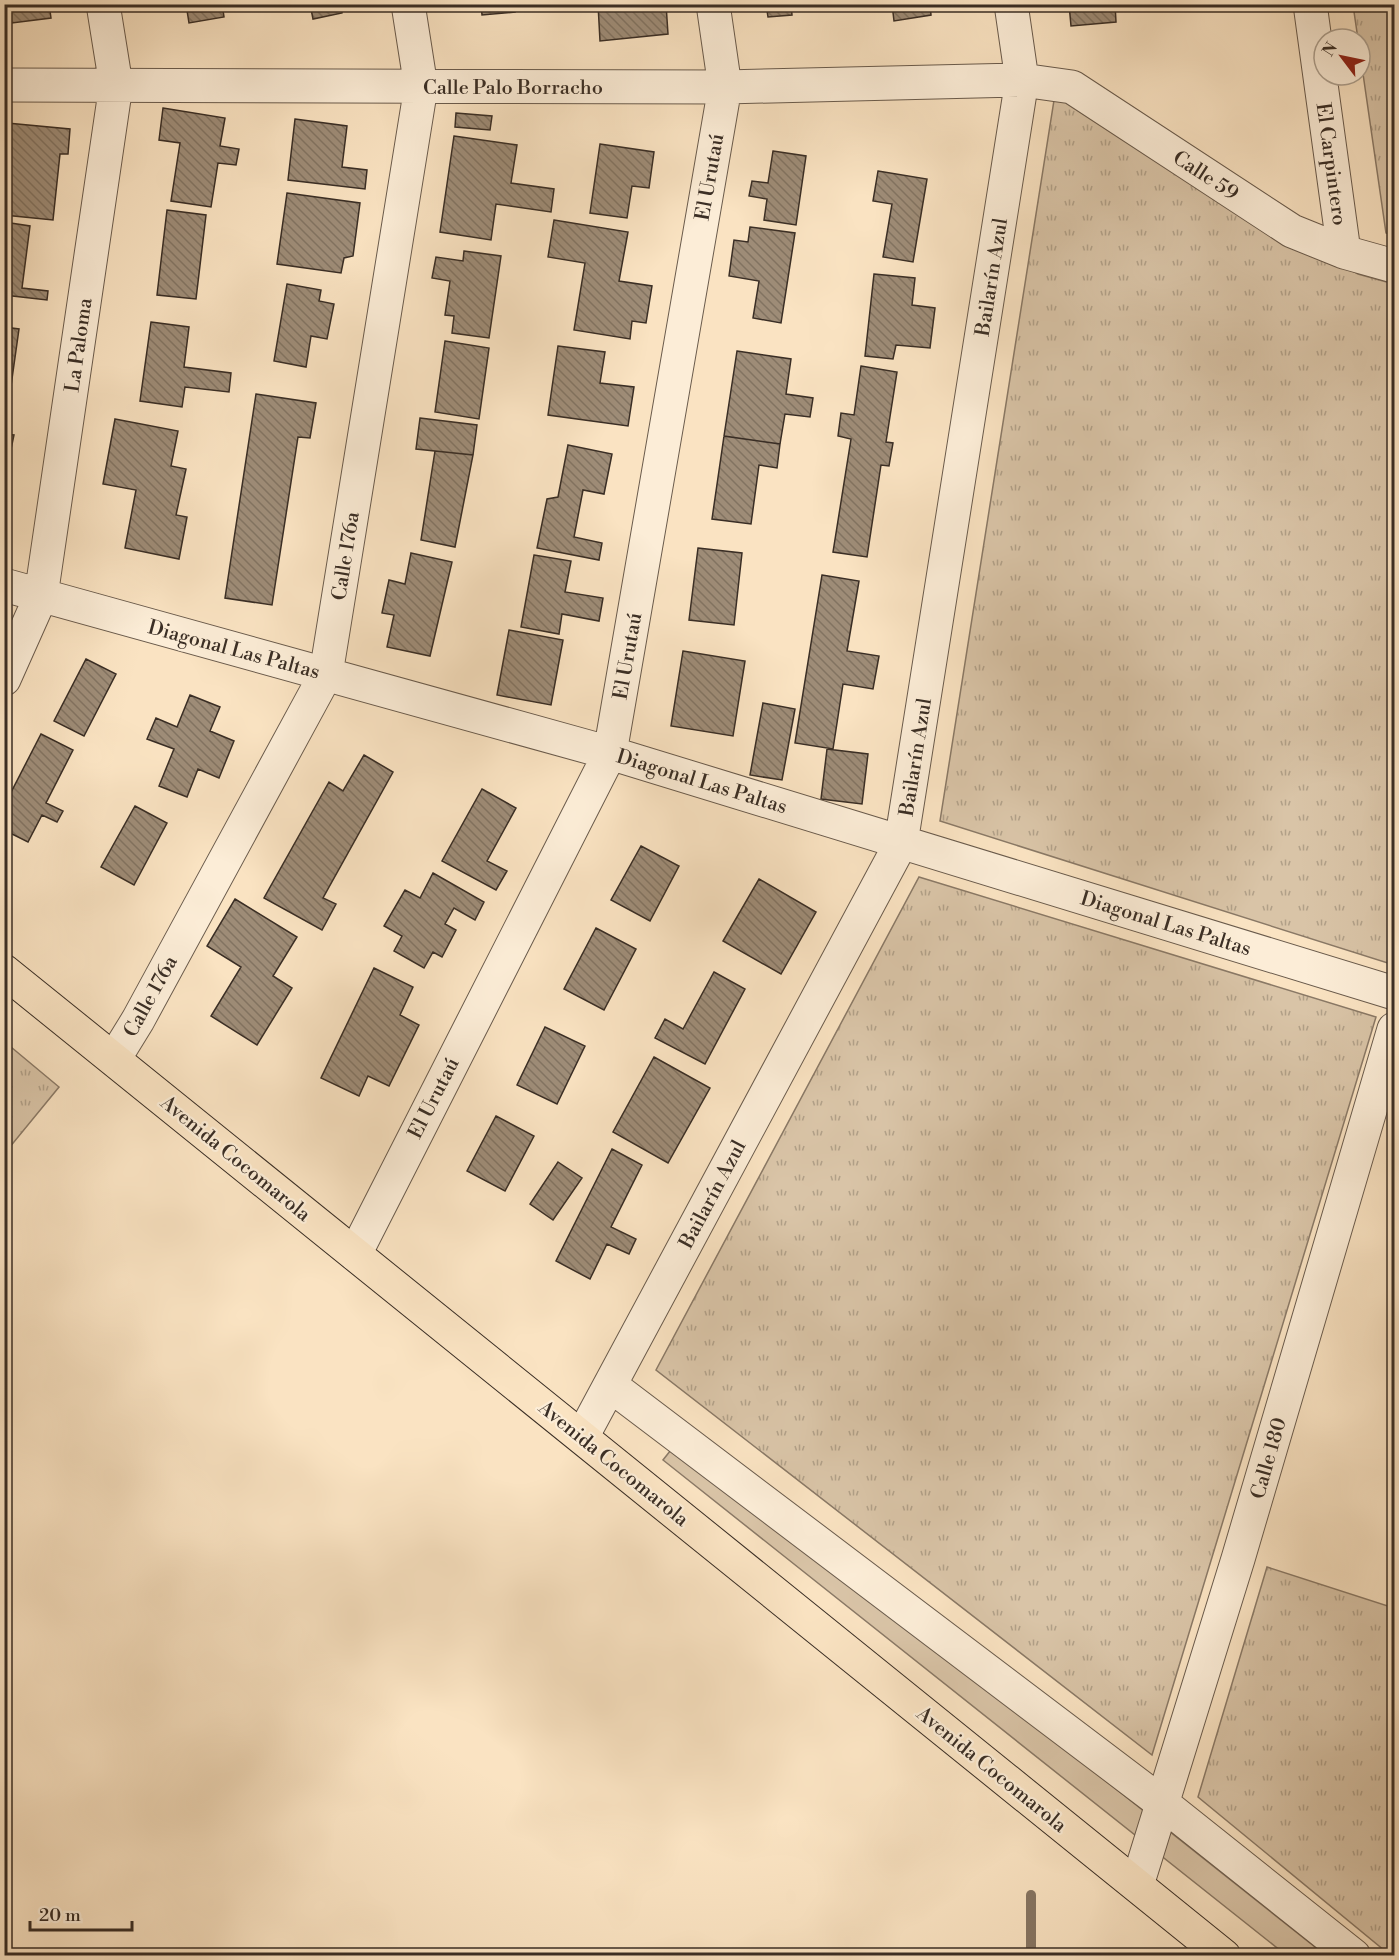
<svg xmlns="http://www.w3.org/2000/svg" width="1399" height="1960" viewBox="0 0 1399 1960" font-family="'Libre Bodoni',serif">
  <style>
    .grass { fill: #d9c4a7; stroke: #8a7966; stroke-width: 1.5 }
    .park { fill: url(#park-tufts); stroke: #8a7966; stroke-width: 1.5 }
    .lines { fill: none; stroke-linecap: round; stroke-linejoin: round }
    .stream { stroke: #867563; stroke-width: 10 }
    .building { fill: url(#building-back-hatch); stroke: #3a2e25; stroke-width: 1.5 }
    .minor-casing { stroke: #6a5b4c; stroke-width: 35 }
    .major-casing { stroke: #3a2e25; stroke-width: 35 }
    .minor { stroke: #fcedd7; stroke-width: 33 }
    .major { stroke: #fae3c2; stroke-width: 33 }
    .labels { text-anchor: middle; stroke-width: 4.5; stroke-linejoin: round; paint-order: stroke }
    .street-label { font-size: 20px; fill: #3a2e25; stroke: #fcedd7 }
  </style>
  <defs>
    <pattern id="park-tufts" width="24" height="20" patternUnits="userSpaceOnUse" patternTransform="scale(1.5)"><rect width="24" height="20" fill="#d9c4a7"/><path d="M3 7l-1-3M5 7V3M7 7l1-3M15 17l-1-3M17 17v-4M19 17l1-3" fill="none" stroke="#b1a088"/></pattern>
    <pattern id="building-back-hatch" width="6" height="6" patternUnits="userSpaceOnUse" patternTransform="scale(1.5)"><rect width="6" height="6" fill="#9e8c77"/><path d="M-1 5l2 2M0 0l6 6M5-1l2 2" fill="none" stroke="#827361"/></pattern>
  </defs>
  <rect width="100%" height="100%" fill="#fae3c2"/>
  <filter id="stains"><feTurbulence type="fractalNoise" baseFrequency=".00333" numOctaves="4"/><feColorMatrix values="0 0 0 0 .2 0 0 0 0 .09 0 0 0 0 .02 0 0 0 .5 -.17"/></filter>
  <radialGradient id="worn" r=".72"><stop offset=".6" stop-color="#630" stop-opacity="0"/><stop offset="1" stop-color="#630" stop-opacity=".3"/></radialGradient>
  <path class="grass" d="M678 1441 1325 1955H1286L663 1460Z"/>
  <path class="park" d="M1353 5H1394V236L1386 233 1360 53V39H1358Z
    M1055 94 1358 274 1394 284V965L940 821Z
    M919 877 1376 1017 1152 1755 656 1370Z
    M5 1042 59 1087 5 1153Z
    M1267 1567 1394 1608V1955H1390L1198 1797Z"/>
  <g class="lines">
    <path class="stream" d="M1031 1895V1956"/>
  </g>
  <path class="building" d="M4 4H49L51 18 4 24Z
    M186 4H222L224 17 189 23Z
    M310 4H342V13L313 19Z
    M481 4H514L515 12 482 15Z
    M598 4H666L668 34 600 41Z
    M766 4H791L792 15 768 17Z
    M892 4H930L931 15 894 21Z
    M1069 4H1115L1116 22 1071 26Z
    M163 108 225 118 220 146 239 149 236 165 218 163 211 207 171 201 180 143 159 140Z
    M456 113 492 116 490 130 455 127Z
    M295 119 347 126 342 167 367 170 365 189 288 180Z
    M7 123 70 129 68 154H60L53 220 4 215 9 163 4 162V125Z
    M454 136 517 145 511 183 554 189 551 212 496 204 491 240 440 232Z
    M600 144 654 152 649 188 632 186 627 218 590 213Z
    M773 151 806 156 796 225 764 220 767 199 749 196 752 181 768 183Z
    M878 171 927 179 913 262 883 257 892 204 873 201Z
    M287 193 360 203 353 256 344 258 341 273 277 264Z
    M167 210 206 215 196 299 157 295Z
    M554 220 628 232 619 281 652 286 646 323 632 321 630 339 574 330 585 263 548 257Z
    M4 222 30 226 22 288 48 291 47 300 4 295Z
    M750 227 795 233 781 323 753 318 759 281 729 276 734 240 748 242Z
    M464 251 501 256 489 338 452 333 454 316 445 315 450 281 432 278 436 257 463 261Z
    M874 274 915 278 912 305 935 308 930 348 896 345 893 359 865 356Z
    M287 284 321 290 319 301 334 304 327 339 311 336 306 367 274 361Z
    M151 322 189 327 184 367 231 373 229 392 185 387 182 407 140 401Z
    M4 327 19 329 9 400 4 399Z
    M445 341 489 348 479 419 435 412Z
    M558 346 605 352 600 383 634 387 628 426 548 415Z
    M737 351 791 359 786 394 813 398 810 417 785 414 780 444 724 436Z
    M861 366 897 372 886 442 893 443 889 466 881 465 867 557 833 552 851 439 838 436 841 413 854 415Z
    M256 394 316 403 310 438 298 437 272 605 225 598Z
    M420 418 477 425 473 455 416 449Z
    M115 419 178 431 171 466 186 469 176 515 187 517 179 559 125 548 136 490 103 484Z
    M4 434 14 435 7 468H4Z
    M724 436 780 444 777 468 759 465 751 524 712 519Z
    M568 445 612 454 604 494 583 490 574 537 602 543 599 560 537 548 547 499 558 497Z
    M435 451 473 455 455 547 421 540Z
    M698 548 742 553 734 625 689 620Z
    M411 553 452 562 430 656 387 647 394 615 382 613 389 580 405 584Z
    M534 555 571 561 565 592 603 598 599 621 562 614 559 634 521 627Z
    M822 575 859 581 847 651 879 656 873 689 843 684 833 749 795 743Z
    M509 630 563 640 551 705 497 695Z
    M683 651 745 661 733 736 671 726Z
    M86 659 116 674 84 736 54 721Z
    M190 695 220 707 210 731 234 741 219 778 198 769 187 797 159 786 174 749 147 739 156 718 177 727Z
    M763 703 795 709 782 780 750 775Z
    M41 734 73 750 46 803 63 811 57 822 42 815 28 842 4 830V806Z
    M827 749 868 754 862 804 821 799Z
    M364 755 393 772 323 898 336 904 322 930 264 898 329 782 343 791Z
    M482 789 516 808 487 861 507 871 496 890 442 861Z
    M135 806 167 823 134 885 101 867Z
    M641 846 679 866 650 921 611 900Z
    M433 873 484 902 475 920 454 908 445 924 456 930 442 957 433 952 424 968 394 951 402 936 384 926 405 890 420 898Z
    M759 879 816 912 781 974 723 941Z
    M235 899 297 937 273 976 292 988 257 1045 211 1016 241 967 207 946Z
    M596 928 636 949 604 1010 564 989Z
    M374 968 413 987 400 1015 419 1025 389 1086 368 1076 359 1096 321 1078Z
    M714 972 745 989 705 1064 655 1038 665 1019 683 1029Z
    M545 1027 585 1046 557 1104 517 1085Z
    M654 1057 710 1088 668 1163 613 1132Z
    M496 1116 534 1136 505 1191 467 1171Z
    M612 1149 642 1165 611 1227 636 1239 629 1254 607 1244 590 1279 556 1261Z
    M558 1162 582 1178 553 1220 530 1204Z"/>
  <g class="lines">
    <g class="minor-casing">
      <path id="minor" d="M1310 4 1344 252
        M4 85 725 87 1022 80 1072 87 1292 231 1344 252 1394 266
        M4 585 610 753 1394 993
        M4 679 41 596 116 85 103 4
        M114 1059 138 1020 326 674 421 87 408 4
        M355 1254 610 753 725 87 713 4
        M610 1385 1162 1803 1354 1956
        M582 1437 901 843 1022 80 1011 4
        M1137 1885 1238 1559 1394 1029"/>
    </g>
    <g class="major-casing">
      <path id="major" d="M4 971 1224 1956"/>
    </g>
    <use href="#minor" class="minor"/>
    <use href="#major" class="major"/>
  </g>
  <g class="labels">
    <g class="street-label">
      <text x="513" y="94">Calle Palo Borracho</text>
      <text transform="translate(1332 164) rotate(82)" y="7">El Carpintero</text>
      <text transform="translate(1206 175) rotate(33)" y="7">Calle 59</text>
      <text transform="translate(709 177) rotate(-80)" y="7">El Urutaú</text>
      <text transform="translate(991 277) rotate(-81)" y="7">Bailarín Azul</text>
      <text transform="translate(78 345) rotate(-82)" y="7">La Paloma</text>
      <text transform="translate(345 556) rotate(-81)" y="7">Calle 176a</text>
      <text transform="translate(234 649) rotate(15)" y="7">Diagonal Las Paltas</text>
      <text transform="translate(627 656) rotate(-80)" y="7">El Urutaú</text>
      <text transform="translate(915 757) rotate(-81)" y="7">Bailarín Azul</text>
      <text transform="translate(702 781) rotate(17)" y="7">Diagonal Las Paltas</text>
      <text transform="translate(1166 923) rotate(17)" y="7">Diagonal Las Paltas</text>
      <text transform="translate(150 996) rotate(-61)" y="7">Calle 176a</text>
      <text transform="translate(433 1098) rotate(-63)" y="7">El Urutaú</text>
      <text transform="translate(236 1158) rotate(39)" y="7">Avenida Cocomarola</text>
      <text transform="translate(712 1194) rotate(-62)" y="7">Bailarín Azul</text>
      <text transform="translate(1268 1458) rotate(-74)" y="7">Calle 180</text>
      <text transform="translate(614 1463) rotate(39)" y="7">Avenida Cocomarola</text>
      <text transform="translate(992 1769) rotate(39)" y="7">Avenida Cocomarola</text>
    </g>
  </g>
  <rect width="1399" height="1960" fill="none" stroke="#fae3c2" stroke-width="24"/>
  <rect x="6" y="6" width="1387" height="1948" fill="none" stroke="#3a2e25" stroke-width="3"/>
  <rect x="12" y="12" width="1375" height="1936" fill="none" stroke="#3a2e25" stroke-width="1.5"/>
  <g transform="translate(1342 57) rotate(302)"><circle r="28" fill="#fcedd7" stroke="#aea190" stroke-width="1.5"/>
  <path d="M0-4.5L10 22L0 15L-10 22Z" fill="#8f2418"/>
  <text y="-9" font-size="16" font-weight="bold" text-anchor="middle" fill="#3a2e25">N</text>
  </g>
  <path d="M30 1921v9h102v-9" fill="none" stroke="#3a2e25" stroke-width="3"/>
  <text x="39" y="1921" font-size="18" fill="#3a2e25" stroke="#fcedd7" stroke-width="4.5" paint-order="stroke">20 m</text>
  <rect width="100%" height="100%" filter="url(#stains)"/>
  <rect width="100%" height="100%" fill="url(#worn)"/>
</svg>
